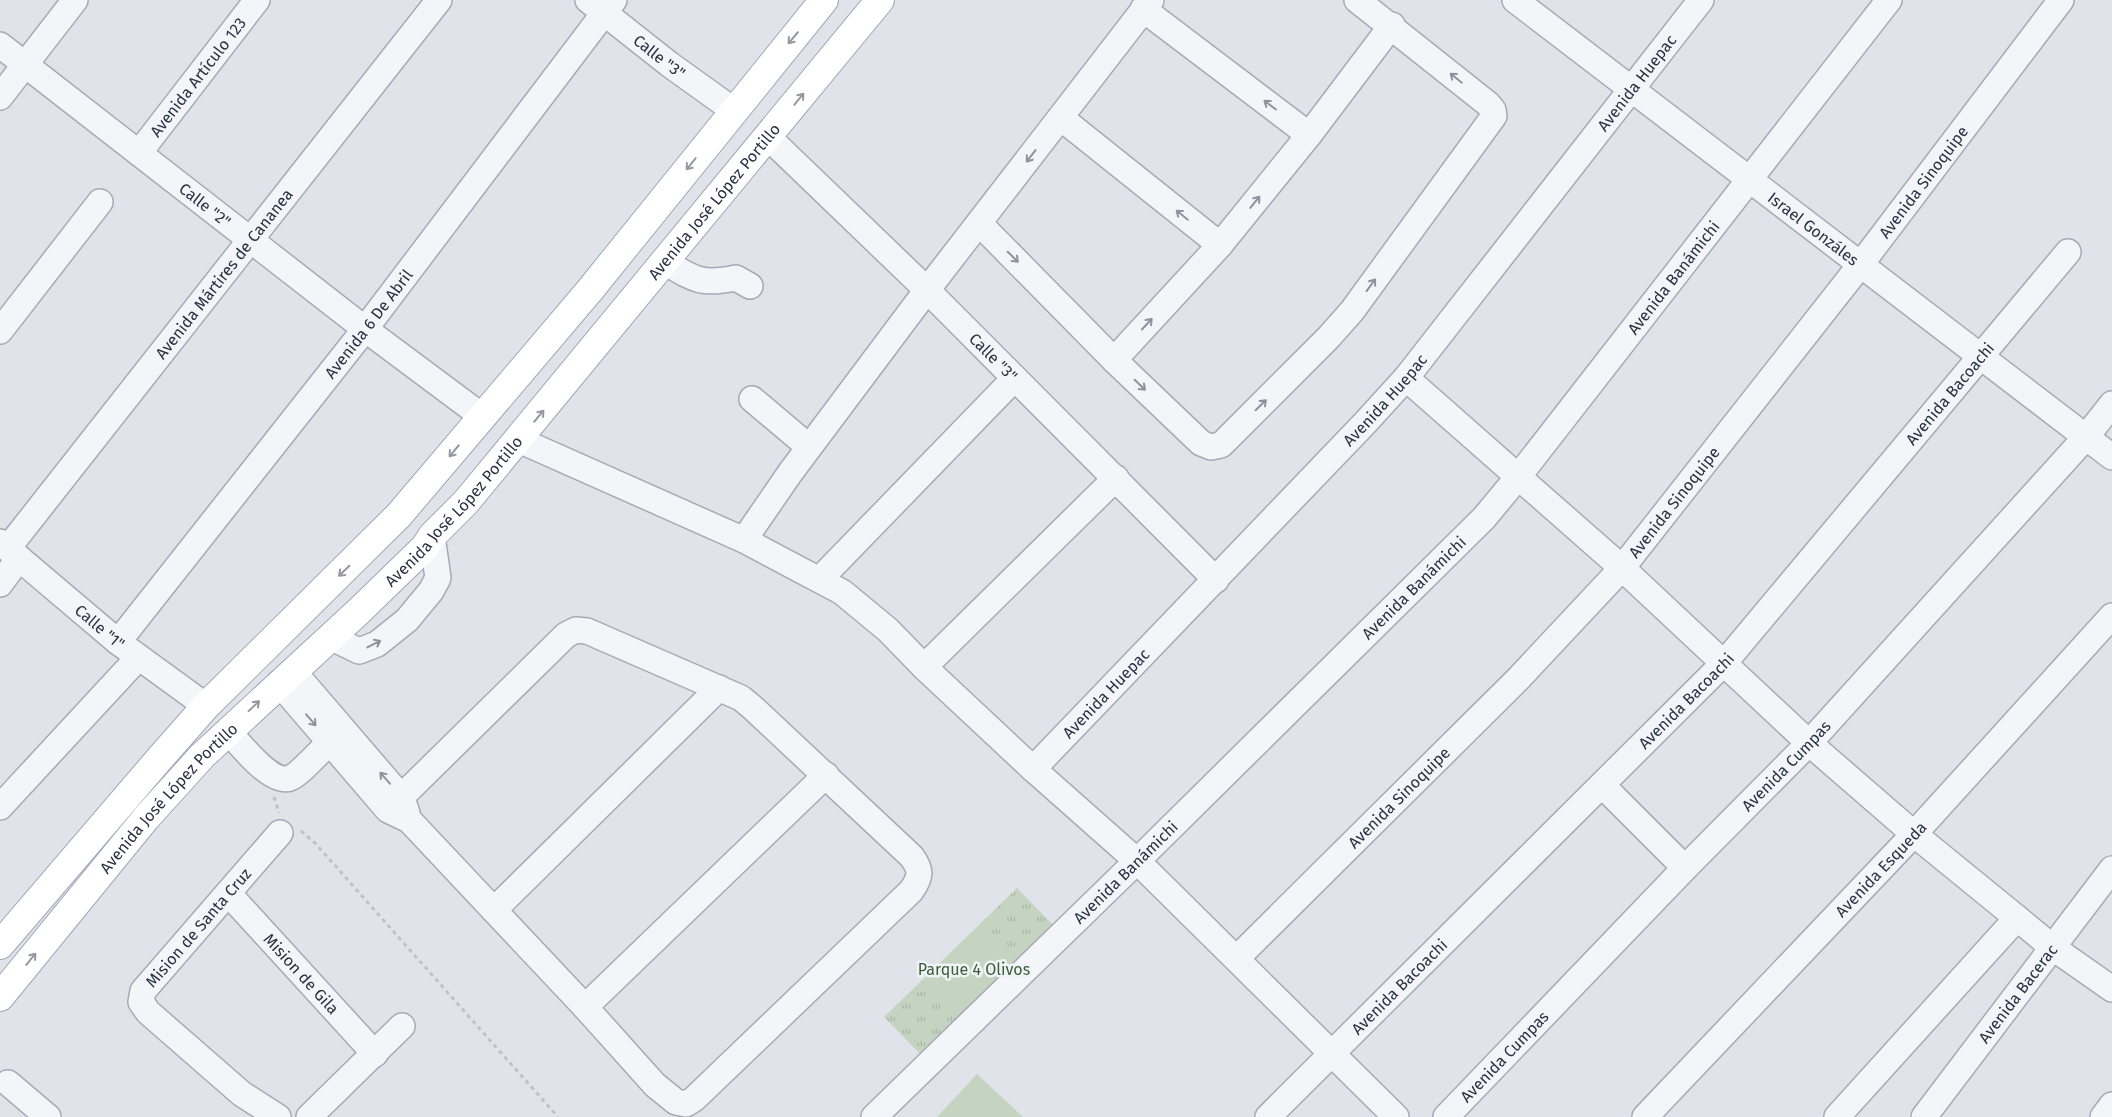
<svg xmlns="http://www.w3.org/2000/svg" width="2112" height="1117" viewBox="0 0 2112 1117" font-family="'Fira Sans',sans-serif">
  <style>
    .park { fill: url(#park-tufts) }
    .garden { fill: #c5d4c1 }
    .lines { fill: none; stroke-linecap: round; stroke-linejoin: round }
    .minor-casing { stroke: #a5aab5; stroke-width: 28 }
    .major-casing { stroke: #9fa7b7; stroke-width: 30 }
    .path { stroke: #bec2c9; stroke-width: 3; stroke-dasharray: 4 4; stroke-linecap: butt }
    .minor { stroke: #f3f5f8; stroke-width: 25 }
    .major { stroke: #fff; stroke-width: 28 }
    .oneway { stroke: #9498a1 }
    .oneway2 { stroke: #8e929e }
    .labels { text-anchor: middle; stroke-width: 5; stroke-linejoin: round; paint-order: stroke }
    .street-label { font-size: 16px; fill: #283043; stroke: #f0f3f7 }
    .park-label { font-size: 16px; fill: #3a5f34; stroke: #f0f3f7 }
  </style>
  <defs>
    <pattern id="park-tufts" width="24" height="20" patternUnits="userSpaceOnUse" patternTransform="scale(1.25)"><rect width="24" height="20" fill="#c5d4c1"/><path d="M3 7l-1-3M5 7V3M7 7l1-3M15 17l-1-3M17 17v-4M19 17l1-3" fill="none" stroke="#a9b6a7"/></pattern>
  </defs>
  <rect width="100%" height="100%" fill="#e0e4ea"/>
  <path class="park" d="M1017 888 1056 928 924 1058 884 1017Z"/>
  <path class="garden" d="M980 927 1015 962 957 1020 922 984Z
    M977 1074 1023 1117H937Z"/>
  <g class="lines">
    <g class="minor-casing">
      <g id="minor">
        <path id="s1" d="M588 0 669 64 733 110"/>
        <path id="s2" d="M1515 0 2112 457"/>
        <path d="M1143 9 1309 135"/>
        <path id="s3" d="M0 45 365 329 483 417"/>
        <path d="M0 97 75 0"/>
        <path d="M1061 118 1220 245"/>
        <path id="s4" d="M768 137 927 290 1216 580"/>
        <path id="s5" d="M139 153 257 0"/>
        <path d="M979 223 1114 360 1201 443 1211 447 1221 445 1328 338 1352 311 1494 116 1493 110 1488 104 1357 0"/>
        <path d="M665 262C695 280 701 285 736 278L750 286"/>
        <path d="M0 331 100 202"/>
        <path d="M1114 360 1220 245 1309 135 1392 25"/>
        <path d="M1406 378 1622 568 1809 743 1914 834 2017 918 2052 947 2112 989"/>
        <path d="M752 399 809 447"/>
        <path d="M519 440 744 540 842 592 888 630 924 667 1033 769 1137 861 1396 1117"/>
        <path d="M744 540 790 473 927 290 1151 0"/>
        <path id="s6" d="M0 542 118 642 206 706"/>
        <path id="s7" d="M8 548 439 0"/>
        <path d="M820 579 1014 379"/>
        <path d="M0 584 19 558"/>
        <path d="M330 637 359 651 377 644 407 620 431 591 438 578 432 536"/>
        <path id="s8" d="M118 642 365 329 614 0"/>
        <path d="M924 667 1116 478"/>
        <path d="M293 671 402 798 407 813"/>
        <path d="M279 683 388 810 409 820 585 1007 655 1085 676 1102 686 1104 694 1099 911 891C921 877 922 870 911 856L753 708 741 698 587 631 576 630 566 635 388 810"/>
        <path d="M228 731C239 743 271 785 290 778 299 775 321 750 330 742"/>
        <path id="s9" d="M1033 769 1365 423 1406 378 1701 0"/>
        <path d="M1602 785 1685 868"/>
        <path d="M0 807 138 658"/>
        <path id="s10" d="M228 893 375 1054"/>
        <path d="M494 910 719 688"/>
        <path id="s11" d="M1237 958 1519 678 1622 568 1861 264 2061 0"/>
        <path d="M585 1007 826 775"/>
        <path d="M8 1083 48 1117"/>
        <path id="s12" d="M278 1117 242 1094 148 1012 141 1002 143 991 280 833"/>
        <path d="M309 1117 402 1026"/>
        <path id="s13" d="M874 1117 1137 861 1484 518 1518 477 1889 0"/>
        <path id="s14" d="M1268 1117 1725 662 2068 252"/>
        <path id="s15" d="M1446 1117 1685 868 1809 743 2086 437 2112 404"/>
        <path id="s16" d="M1645 1117 1914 834 2112 616"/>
        <path d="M1837 1117 2017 918"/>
        <path id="s17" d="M1924 1117 2112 869"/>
        <path d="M2103 1117 2112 1105"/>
      </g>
    </g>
    <g class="major-casing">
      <g id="major">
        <path d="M0 945 161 757 206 706 399 515 590 290 824 0"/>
        <path id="s18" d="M0 997 146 818 202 756 359 611 425 547 432 536 466 502 880 0"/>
      </g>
    </g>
    <path class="path" d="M274 797 279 813
      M301 831 315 843 558 1117"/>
    <use href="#minor" class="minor"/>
    <use href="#major" class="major"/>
  </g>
  <defs><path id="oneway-shaft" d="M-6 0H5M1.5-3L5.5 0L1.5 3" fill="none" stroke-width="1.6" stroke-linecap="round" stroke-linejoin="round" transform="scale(1.25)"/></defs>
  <g class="oneway">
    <use href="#oneway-shaft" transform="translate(793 38) rotate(130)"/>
    <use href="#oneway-shaft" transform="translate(799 99) rotate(-51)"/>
    <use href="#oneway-shaft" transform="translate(691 164) rotate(129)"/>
    <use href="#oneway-shaft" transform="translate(539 416) rotate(-50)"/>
    <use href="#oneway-shaft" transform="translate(454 451) rotate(130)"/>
    <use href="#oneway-shaft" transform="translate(344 571) rotate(136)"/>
    <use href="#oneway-shaft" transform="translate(254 706) rotate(-43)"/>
    <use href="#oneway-shaft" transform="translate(31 959) rotate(-51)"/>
  </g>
  <g class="oneway2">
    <use href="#oneway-shaft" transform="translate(1456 78) rotate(-141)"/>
    <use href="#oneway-shaft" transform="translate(1270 105) rotate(-143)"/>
    <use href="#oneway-shaft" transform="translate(1031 156) rotate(128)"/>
    <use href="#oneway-shaft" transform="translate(1255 202) rotate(-51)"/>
    <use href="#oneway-shaft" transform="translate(1182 215) rotate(-141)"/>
    <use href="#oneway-shaft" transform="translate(1013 257) rotate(45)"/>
    <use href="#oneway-shaft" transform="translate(1371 285) rotate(-54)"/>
    <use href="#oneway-shaft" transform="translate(1147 324) rotate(-47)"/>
    <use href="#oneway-shaft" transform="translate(1140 385) rotate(44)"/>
    <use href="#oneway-shaft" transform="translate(1261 405) rotate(-45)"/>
    <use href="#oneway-shaft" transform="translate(374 644) rotate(-27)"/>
    <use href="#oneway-shaft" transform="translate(311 720) rotate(49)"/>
    <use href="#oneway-shaft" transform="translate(385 778) rotate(-131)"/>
  </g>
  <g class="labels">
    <g class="street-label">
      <text dy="6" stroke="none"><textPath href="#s1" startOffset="91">Calle "3"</textPath></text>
      <text dy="6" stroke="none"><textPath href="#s5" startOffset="96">Avenida Artículo 123</textPath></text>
      <text dy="6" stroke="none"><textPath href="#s9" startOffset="915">Avenida Huepac</textPath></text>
      <text dy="6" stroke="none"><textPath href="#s11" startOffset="1038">Avenida Sinoquipe</textPath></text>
      <text dy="6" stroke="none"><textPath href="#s18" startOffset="1071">Avenida José López Portillo</textPath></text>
      <text dy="6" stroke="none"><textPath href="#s3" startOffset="260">Calle "2"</textPath></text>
      <text dy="6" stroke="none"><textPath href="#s2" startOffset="376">Israel Gonzáles</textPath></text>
      <text dy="6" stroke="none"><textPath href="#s7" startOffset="349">Avenida Mártires de Cananea</textPath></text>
      <text dy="6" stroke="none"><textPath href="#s13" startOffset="1161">Avenida Banámichi</textPath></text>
      <text dy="6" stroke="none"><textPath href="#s8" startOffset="405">Avenida 6 De Abril</textPath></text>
      <text dy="6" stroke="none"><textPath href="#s4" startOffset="315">Calle "3"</textPath></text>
      <text dy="6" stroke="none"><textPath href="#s14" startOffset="995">Avenida Bacoachi</textPath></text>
      <text dy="6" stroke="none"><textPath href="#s9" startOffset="510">Avenida Huepac</textPath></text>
      <text dy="6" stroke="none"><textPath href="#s11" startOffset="632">Avenida Sinoquipe</textPath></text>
      <text dy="6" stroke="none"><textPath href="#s18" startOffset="666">Avenida José López Portillo</textPath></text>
      <text dy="6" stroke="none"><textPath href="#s13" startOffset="756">Avenida Banámichi</textPath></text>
      <text dy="6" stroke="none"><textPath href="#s6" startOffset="131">Calle "1"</textPath></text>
      <text dy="6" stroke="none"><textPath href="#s9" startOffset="105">Avenida Huepac</textPath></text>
      <text dy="6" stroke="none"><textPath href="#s14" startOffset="590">Avenida Bacoachi</textPath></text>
      <text dy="6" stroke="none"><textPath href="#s15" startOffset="489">Avenida Cumpas</textPath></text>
      <text dy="6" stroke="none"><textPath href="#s11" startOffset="228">Avenida Sinoquipe</textPath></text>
      <text dy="6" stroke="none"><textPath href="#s18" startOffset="261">Avenida José López Portillo</textPath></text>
      <text dy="6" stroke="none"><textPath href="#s16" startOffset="342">Avenida Esqueda</textPath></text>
      <text dy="6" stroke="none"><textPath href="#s13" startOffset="351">Avenida Banámichi</textPath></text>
      <text dy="6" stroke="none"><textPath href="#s12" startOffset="275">Mision de Santa Cruz</textPath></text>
      <text dy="6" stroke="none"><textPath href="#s10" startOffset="109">Mision de Gila</textPath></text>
      <text dy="6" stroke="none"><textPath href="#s14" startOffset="185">Avenida Bacoachi</textPath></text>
      <text dy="6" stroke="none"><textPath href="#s17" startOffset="155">Avenida Bacerac</textPath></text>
      <text dy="6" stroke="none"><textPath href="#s15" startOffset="84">Avenida Cumpas</textPath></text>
    </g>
    <g class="park-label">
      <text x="974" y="975">Parque 4 Olivos</text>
    </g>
  </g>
</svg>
